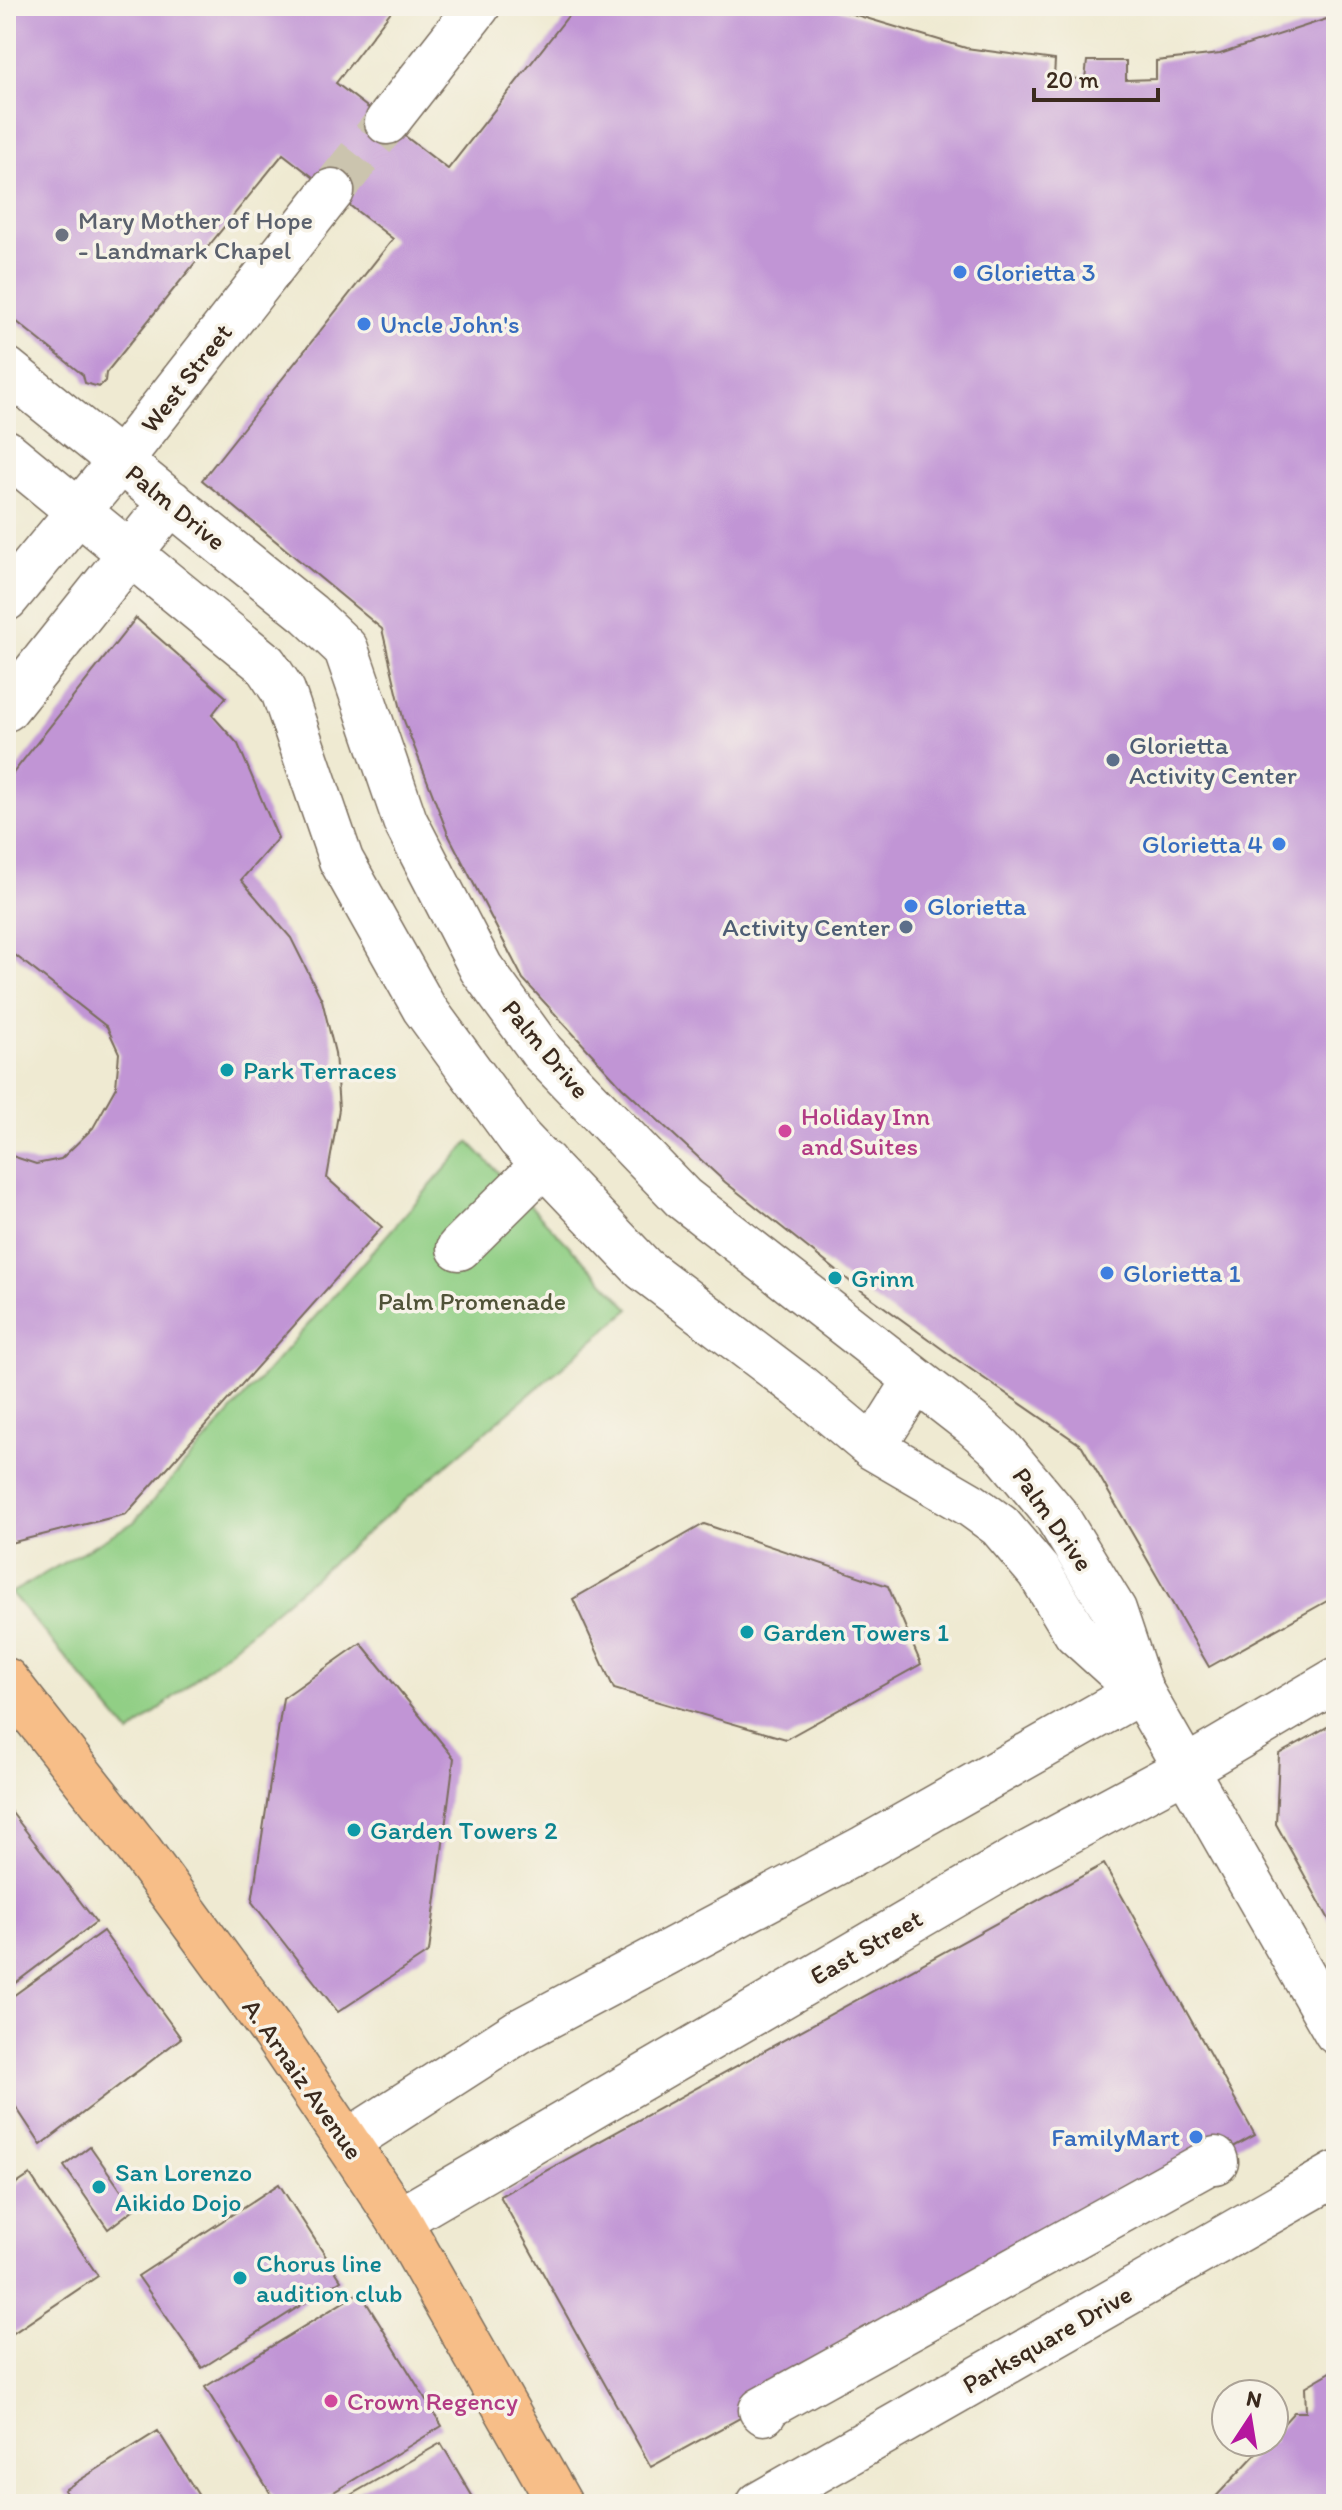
<svg xmlns="http://www.w3.org/2000/svg" width="1342" height="2510" viewBox="0 0 1342 2510" font-family="Itim,sans-serif">
  <style>
    .green { fill: #91cf85; stroke: #667c52; stroke-width: 2 }
    .building { fill: #c195d5 }
    .lines { fill: none; stroke-linecap: round; stroke-linejoin: round }
    .minor-tunnel { stroke: #cbc4ae; stroke-width: 44; stroke-dasharray: 44 22; stroke-linecap: butt }
    .minor-casing { stroke: #7a6d5d; stroke-width: 47 }
    .major-casing { stroke: #7a6d5d; stroke-width: 47 }
    .minor { stroke: #fff; stroke-width: 44 }
    .major { stroke: #f7be88; stroke-width: 44 }
    .worship-dot { fill: #6b7280; stroke: #f7f3e8; stroke-width: 3 }
    .shop-dot { fill: #3f7fe0; stroke: #f7f3e8; stroke-width: 3 }
    .service-dot { fill: #5c6f8a; stroke: #f7f3e8; stroke-width: 3 }
    .culture-dot { fill: #0f9aa8; stroke: #f7f3e8; stroke-width: 3 }
    .hotel-dot { fill: #d1479c; stroke: #f7f3e8; stroke-width: 3 }
    .labels { text-anchor: middle; stroke-width: 7; stroke-linejoin: round; paint-order: stroke }
    .worship-label { font-size: 26px; fill: #5b616d; stroke: #f7f3e8; text-anchor: start }
    .shop-label { font-size: 26px; fill: #366cbe; stroke: #f7f3e8; text-anchor: start }
    .street-label { font-size: 26px; fill: #3b2a1e; stroke: #f7f3e8 }
    .service-label { font-size: 26px; fill: #4e5e75; stroke: #f7f3e8; text-anchor: start }
    .culture-label { font-size: 26px; fill: #0d838f; stroke: #f7f3e8; text-anchor: start }
    .hotel-label { font-size: 26px; fill: #b23c85; stroke: #f7f3e8; text-anchor: start }
    .park-label { font-size: 26px; fill: #505338; stroke: #f7f3e8 }
  </style>
  <rect width="100%" height="100%" fill="#f7f3e8"/>
  <filter id="ink" filterUnits="userSpaceOnUse"><feTurbulence type="fractalNoise" baseFrequency=".0125" numOctaves="2"/><feDisplacementMap in="SourceGraphic" scale="16" xChannelSelector="R" yChannelSelector="G"/><feConvolveMatrix kernelMatrix="1 2 1 2 8 2 1 2 1" color-interpolation-filters="sRGB"/></filter>
  <filter id="wash" filterUnits="userSpaceOnUse"><feTurbulence type="fractalNoise" baseFrequency=".006" numOctaves="4" result="noise"/><feDisplacementMap in="SourceGraphic" scale="32" xChannelSelector="R" yChannelSelector="G"/><feGaussianBlur stdDeviation="1.8" result="paint"/><feColorMatrix in="noise" values="0 0 0 0 0 0 0 0 0 0 0 0 0 0 0 0 0 1.4 0 .05"/><feComposite in="paint" operator="in"/></filter>
  <g filter="url(#wash)">
    <rect width="100%" height="100%" fill="#efead2"/>
    <path class="green" d="M469 1142 630 1309 130 1734 11 1593 134 1522Z"/>
    <g id="blocks">
      <path class="building" d="M6 6H395L336 83 448 169 576 6H826L966 48 1055 60 1054 78 1085 79 1087 61H1126V80L1156 79V61L1220 54 1336 16V1596L1209 1667 1082 1446 956 1359 862 1291 725 1182 622 1087 523 979 448 834 403 718 382 629 202 480 393 239 283 154 106 373 105 381 99 387 85 383 83 375 6 313Z
        M136 618 226 697 212 715 238 744 278 838 241 880 291 938 322 1000 335 1053 339 1109 327 1178 382 1227 126 1514 6 1544V1154L36 1164 61 1159 93 1128 116 1087 119 1053 107 1027 6 948V782Z
        M704 1524 888 1586 921 1664 786 1739 614 1689 573 1599Z
        M361 1643 454 1758 429 1952 338 2012 252 1902 283 1698Z
        M1336 1722V1932L1276 1824 1279 1754Z
        M9 1809 96 1922 6 1990V1810Z
        M1104 1864 1255 2135 651 2467 500 2196Z
        M103 1931 181 2038 41 2145 6 2092V2001Z
        M90 2146 134 2209 108 2229 64 2166Z
        M30 2175 98 2276 6 2338V2191Z
        M279 2184 341 2280 202 2368 138 2276Z
        M360 2292 442 2426 314 2504H277L205 2387Z
        M1336 2369V2504H1209L1267 2442H1274V2434L1294 2412H1306L1305 2387Z
        M158 2431 204 2504H73L64 2490Z
        M441 2443 477 2504H335Z"/>
    </g>
  </g>
  <g filter="url(#ink)">
    <use href="#blocks" fill-opacity="0" stroke="#7a6d5d" stroke-width="2"/>
    <g class="lines">
      <path class="minor-tunnel" d="M332 191 387 122"/>
      <g class="minor-casing">
        <path id="minor" d="M387 122 478 6
          M6 369 309 614 346 649 405 821 481 968 542 1052 683 1198 974 1425 1001 1449 1056 1515 1114 1610 1141 1691 1336 2032
          M6 452 265 664 283 691 341 860 424 1008 519 1138 644 1269 800 1387 873 1448 971 1505 1000 1526 1039 1572 1076 1633 1139 1690
          M6 599 120 461 332 191
          M6 709 171 502
          M459 1248 545 1163
          M873 1448 916 1380
          M347 2142 518 2032 864 1848 1141 1691
          M399 2220 1017 1859 1185 1769 1336 1680
          M764 2413 761 2410 1215 2159 1216 2162
          M759 2504 1336 2174"/>
      </g>
      <g class="major-casing">
        <path id="major" d="M6 1680 139 1849 273 2032 347 2142 399 2220 560 2504"/>
      </g>
      <use href="#minor" class="minor"/>
      <use href="#major" class="major"/>
    </g>
  </g>
  <circle class="worship-dot" cx="62" cy="235" r="8"/>
  <g class="shop-dot">
    <circle cx="960" cy="272" r="8"/>
    <circle cx="364" cy="324" r="8"/>
    <circle cx="1279" cy="844" r="8"/>
    <circle cx="911" cy="906" r="8"/>
    <circle cx="1107" cy="1273" r="8"/>
    <circle cx="1196" cy="2137" r="8"/>
  </g>
  <g class="service-dot">
    <circle cx="1113" cy="760" r="8"/>
    <circle cx="906" cy="927" r="8"/>
  </g>
  <g class="culture-dot">
    <circle cx="227" cy="1070" r="8"/>
    <circle cx="835" cy="1278" r="8"/>
    <circle cx="747" cy="1632" r="8"/>
    <circle cx="354" cy="1830" r="8"/>
    <circle cx="99" cy="2187" r="8"/>
    <circle cx="240" cy="2278" r="8"/>
  </g>
  <g class="hotel-dot">
    <circle cx="785" cy="1131" r="8"/>
    <circle cx="331" cy="2401" r="8"/>
  </g>
  <g class="labels">
    <g class="worship-label">
      <text x="78" y="229">Mary Mother of Hope<tspan x="78" dy="30">- Landmark Chapel</tspan></text>
    </g>
    <g class="shop-label">
      <text x="976" y="281">Glorietta 3</text>
      <text x="380" y="333">Uncle John's</text>
      <text x="1263" y="853" text-anchor="end">Glorietta 4</text>
      <text x="927" y="915">Glorietta</text>
      <text x="1123" y="1282">Glorietta 1</text>
      <text x="1180" y="2146" text-anchor="end">FamilyMart</text>
    </g>
    <g class="street-label">
      <text transform="translate(186 378) rotate(-52)" y="9">West Street</text>
      <text transform="translate(176 507) rotate(39)" y="9">Palm Drive</text>
      <text transform="translate(546 1049) rotate(50)" y="9">Palm Drive</text>
      <text transform="translate(1053 1519) rotate(55)" y="9">Palm Drive</text>
      <text transform="translate(866 1947) rotate(-30)" y="9">East Street</text>
      <text transform="translate(303 2079) rotate(55)" y="9">A. Arnaiz Avenue</text>
      <text transform="translate(1047 2339) rotate(-30)" y="9">Parksquare Drive</text>
    </g>
    <g class="service-label">
      <text x="1129" y="754">Glorietta<tspan x="1129" dy="30">Activity Center</tspan></text>
      <text x="890" y="936" text-anchor="end">Activity Center</text>
    </g>
    <g class="culture-label">
      <text x="243" y="1079">Park Terraces</text>
      <text x="851" y="1287">Grinn</text>
      <text x="763" y="1641">Garden Towers 1</text>
      <text x="370" y="1839">Garden Towers 2</text>
      <text x="115" y="2181">San Lorenzo<tspan x="115" dy="30">Aikido Dojo</tspan></text>
      <text x="256" y="2272">Chorus line<tspan x="256" dy="30">audition club</tspan></text>
    </g>
    <g class="hotel-label">
      <text x="801" y="1125">Holiday Inn<tspan x="801" dy="30">and Suites</tspan></text>
      <text x="347" y="2410">Crown Regency</text>
    </g>
    <g class="park-label">
      <text x="472" y="1310">Palm Promenade</text>
    </g>
  </g>
  <rect width="1342" height="2510" fill="none" stroke="#f7f3e8" stroke-width="32"/>
  <g transform="translate(1250 2418) rotate(12)"><circle r="38" fill="#f7f3e8" stroke="#aca397" stroke-width="2"/>
  <path d="M0-6L14 30L0 20L-14 30Z" fill="#b5179e"/>
  <text y="-12" font-size="22" font-weight="bold" text-anchor="middle" fill="#3b2a1e">N</text>
  </g>
  <path d="M1034 88v12h124v-12" fill="none" stroke="#3b2a1e" stroke-width="4"/>
  <text x="1046" y="88" font-size="24" fill="#3b2a1e" stroke="#f7f3e8" stroke-width="6" paint-order="stroke">20 m</text>
</svg>
